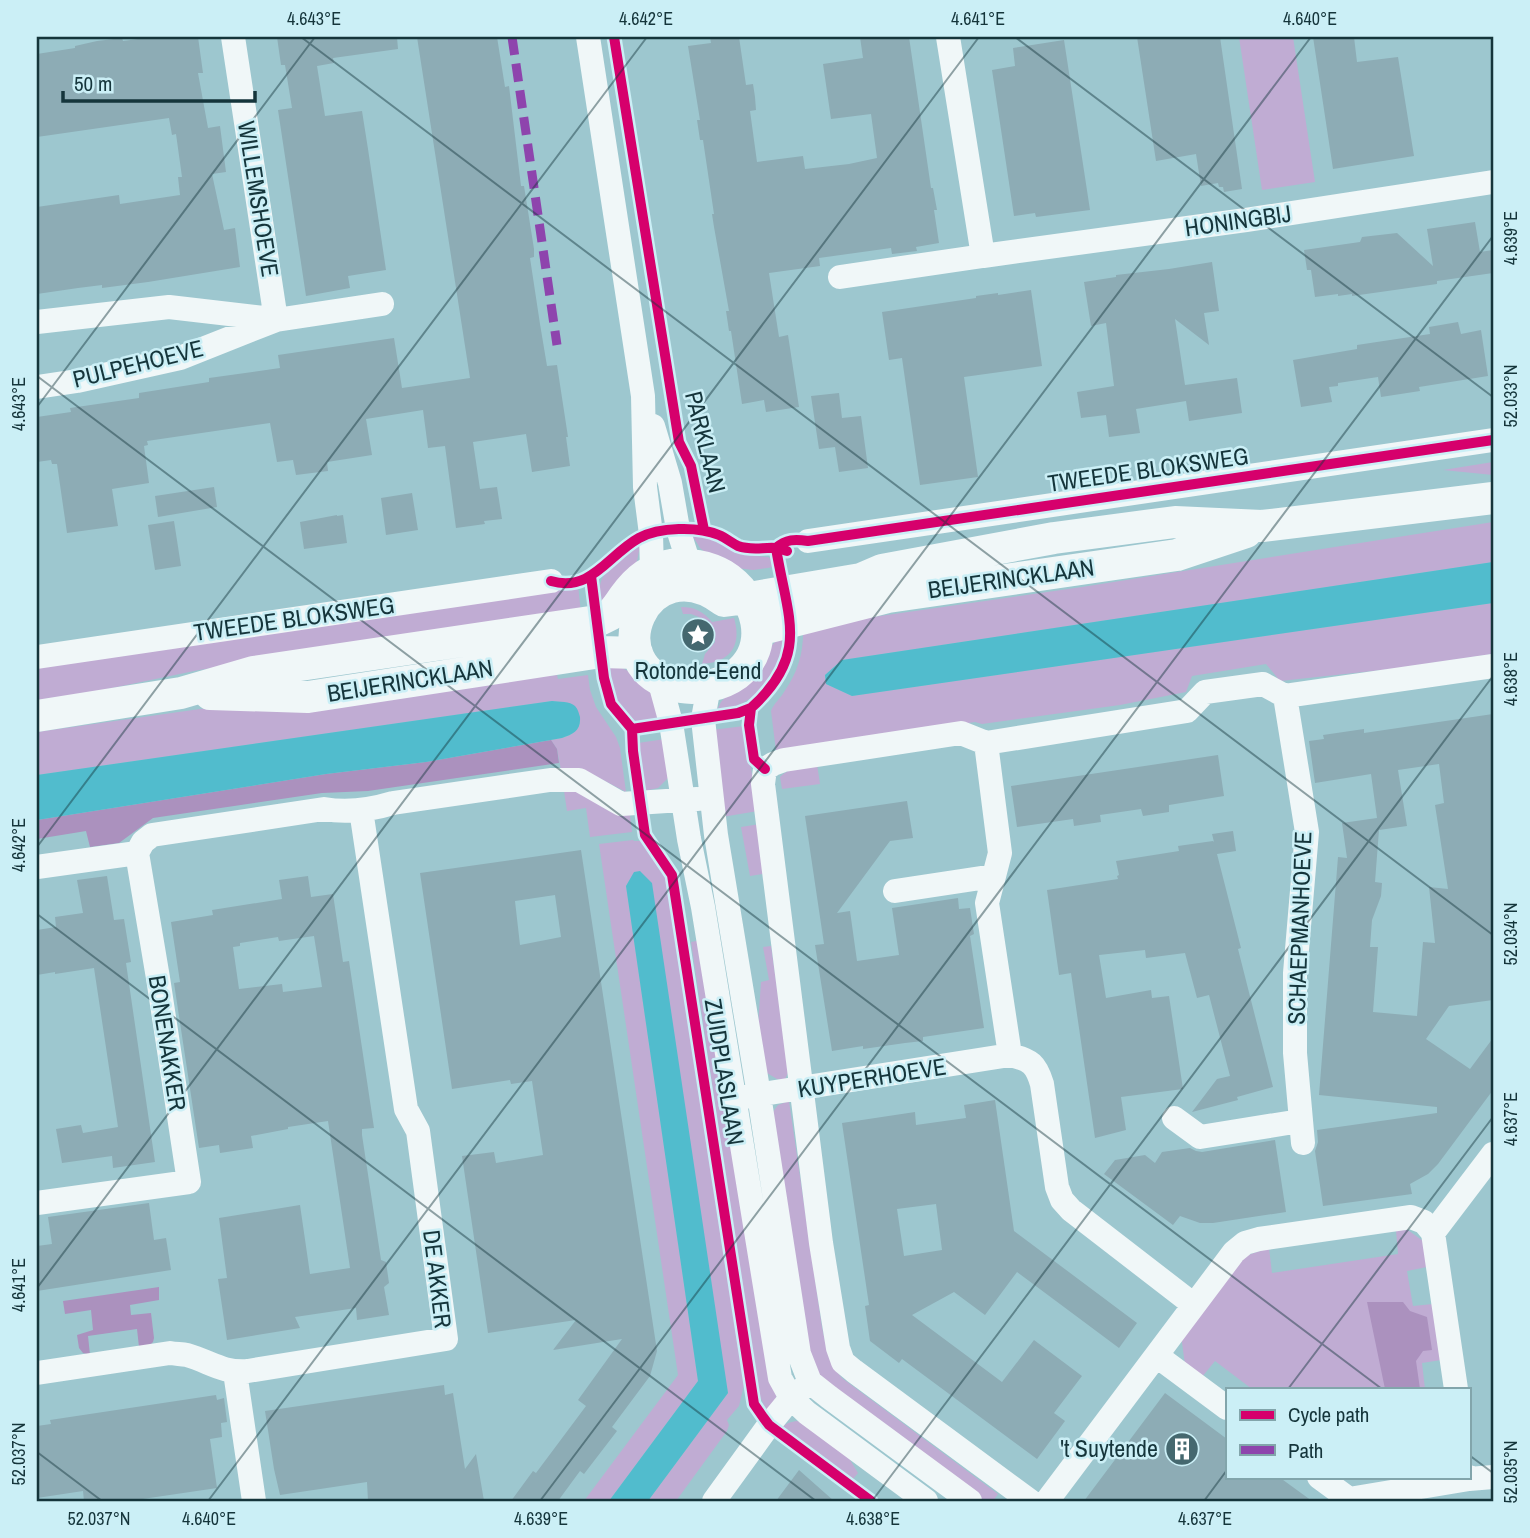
<svg xmlns="http://www.w3.org/2000/svg" width="1530" height="1538" viewBox="0 0 1530 1538" font-family="'Archivo Narrow',sans-serif">
  <style>
    .green { fill: #c0acd3 }
    .forest { fill: #ab91be }
    .water { fill: #51bccd }
    .building { fill: #8dacb5; fill-rule: evenodd }
    .lines { fill: none; stroke-linecap: round; stroke-linejoin: round }
    .minor { stroke: #f0f7f8; stroke-width: 24 }
    .major { stroke: #f0f7f8; stroke-width: 32 }
    .quiet { stroke: #8e44ad; stroke-width: 9; stroke-dasharray: 18 9; stroke-linecap: butt }
    .cycleway-casing { stroke: #cbeff6; stroke-width: 15 }
    .cycleway { stroke: #d6006c; stroke-width: 10 }
    .ticks { fill: none; stroke: #15353b; stroke-width: 2; stroke-opacity: 0.45 }
    .labels { text-anchor: middle; stroke-width: 5; stroke-linejoin: round; paint-order: stroke }
    .street-label { font-size: 24px; fill: #15353b; stroke: #cbeff6 }
    .poi-label { font-size: 24px; fill: #15353b; stroke: #cbeff6 }
    .neatline { fill: none; stroke: #15353b; stroke-width: 2.5 }
    .ticks-label { font-size: 18px; text-anchor: middle; fill: #15353b }
  </style>
  <rect width="100%" height="100%" fill="#9dc7cf"/>
  <path class="green" d="M1239 37H1293L1315 182 1262 190Z
    M1493 462V475L1443 470Z
    M1493 522V562L842 660 825 675 826 684 852 696 1493 603V654L1391 669 1280 681 1266 664 1192 676 1186 692 1120 705 982 724 975 722 776 751 771 711C774 703 780 699 784 692 798 672 804 652 803 627L1082 587Z
    M692 535 710 539 746 555 768 557 772 560 774 567 753 570 737 568 706 553 700 548Z
    M640 546 637 561 634 566 601 603C600 598 599 591 600 586 603 567 626 556 640 546Z
    M578 585 581 613 199 670 88 693 37 700V666Z
    M681 607C694 607 703 611 712 622L734 618C742 645 731 662 702 664L705 654 715 642V634L711 627 699 617 691 614H683Z
    M786 634C781 676 759 703 716 712L721 702 727 695 774 643Z
    M609 663C626 667 648 682 653 698 656 706 657 714 659 721 653 722 647 724 642 723 616 717 611 684 609 663Z
    M557 675 558 679 588 675 590 690 596 707 616 737 620 748 626 792 580 768 561 770 557 749 551 740C564 738 576 736 580 723L569 703 552 701 37 775V732L200 709Z
    M744 726 758 811 722 817 712 730Z
    M665 739 668 778 658 788 644 791 638 743Z
    M817 764 820 784 782 789 780 777C789 767 804 767 817 764Z
    M572 790 630 815 632 832 590 837 586 808 567 811 564 791Z
    M760 824 768 873 750 876 741 827Z
    M633 840 634 841H641L666 874 677 929 744 1385 739 1406 727 1420 729 1425 727 1431 676 1501H648L728 1393 634 873 626 886 698 1381 609 1501H584L678 1375 599 844Z
    M701 940 777 1391 776 1398 767 1412 758 1392 691 942Z
    M771 946 789 1071 785 1079H777L767 1073 757 1040 761 982 769 980 763 947Z
    M789 1101 822 1327C826 1346 829 1364 842 1378L998 1494 993 1501H979L841 1400 811 1365 770 1116 778 1105Z
    M1405 1228 1423 1241 1427 1267 1407 1271 1413 1306 1433 1304 1441 1360 1422 1363 1425 1389H1252L1215 1361 1202 1377 1185 1365 1181 1335 1239 1258 1269 1248 1272 1273 1398 1254 1396 1230Z
    M796 1421 804 1422 844 1450 858 1473 853 1479 782 1427 788 1423Z"/>
  <path class="forest" d="M551 740 557 749 559 763 368 791 322 793 153 818 119 843 90 847 86 831 37 839V820L326 774 426 762Z
    M159 1287V1300L130 1305 131 1315 151 1313 154 1338 153 1342 148 1347H139L137 1329 88 1336 90 1355 83 1353 79 1348 77 1335 93 1330 91 1310 65 1314 63 1301Z
    M1367 1302H1403L1410 1311 1427 1317 1432 1350 1423 1351 1416 1361 1420 1389H1385Z"/>
  <path class="water" d="M1493 562V603L852 696 826 684 825 675 842 660Z
    M552 701C559 702 570 701 575 706 578 709 579 714 580 717 581 731 573 734 562 738L426 762 326 774 37 820V775Z
    M640 871 652 883 728 1393 648 1501H609L698 1381 626 886 634 872Z"/>
  <path class="building" d="M153 37H198L203 73H198L208 128 220 126 226 172 212 174 224 230 235 228 240 267 148 282 102 288V285L78 288 37 294V207L119 195 120 204 180 195 178 177H182L176 134 172 135 169 118 37 137V54L75 48V46L97 41 122 38 123 41Z
    M277 37H397L398 49 333 58 334 63 317 66 325 116 362 111 368 149 386 270 348 276 350 288 306 296 278 110 292 108 285 65H281Z
    M417 37H497L505 87 509 86 521 186H524L534 249V257L530 258 540 324 547 366 557 365 568 437H566L570 466 532 472 526 434 473 442 480 489 497 487 502 519 484 521 485 524 456 528 445 446 428 448 423 410 366 419 372 455 327 462 328 471 296 475 293 460 277 462 270 423 147 441 148 445 144 446 149 483 112 489 118 526 67 533 57 464H52L51 460 37 462V417L71 412 70 408 139 398V393L209 382V378L280 368 278 355 394 338 402 388 470 378Z
    M710 37H739L746 85 753 84 755 97 756 110 750 111 757 162 803 156 805 169 849 164 877 158 871 114 831 119 823 64 863 58 860 37H909L931 188H933L937 210H934L939 243 916 247 917 251 892 254 891 248 819 258 820 266 769 273 779 337 788 335 799 407 766 412 764 400 742 404 731 331H729L726 311H729L714 227 712 214H714L703 140H700L697 120H700L688 46 711 43Z
    M1137 37H1220L1242 189 1224 192 1223 187H1219L1218 183 1201 186 1196 154 1156 161Z
    M1313 37H1354L1357 62 1398 57 1414 156 1333 169Z
    M1064 40 1090 210 1036 217 1035 213 1014 216 992 70 1015 66 1013 48Z
    M1475 222 1480 252 1493 250V273L1437 281V284L1352 296V294L1338 296V294L1315 297 1311 270H1307L1304 250 1360 242 1362 237 1397 233 1433 266 1427 229Z
    M1212 262 1219 311 1204 313 1209 345 1175 319 1185 385 1237 378 1242 413 1189 421 1186 401 1136 409 1140 433 1109 437 1106 415 1081 418 1077 392 1114 386 1106 323 1091 326 1084 282 1116 277V275L1169 269Z
    M1031 290 1042 366 964 377 978 477 920 485 902 358 889 360 882 312 976 298V296L998 293V295Z
    M1458 322 1461 334 1481 330 1488 376 1419 387 1420 391 1381 397 1378 377 1338 383V386L1329 387 1332 402 1301 407 1293 360 1357 349V345L1430 334 1429 327Z
    M839 393 842 418 861 416 868 468 839 472 835 447 819 449 811 396Z
    M214 487 217 507 158 517 155 496Z
    M412 493 418 530 386 535 381 498Z
    M337 515V516L343 515 347 543 304 549 300 522Z
    M174 521 181 566 155 570 148 525Z
    M1493 714V1000L1449 1006 1426 1039 1470 1069 1493 1038V1090L1438 1164 1428 1174 1410 1184 1412 1194 1323 1206 1315 1151 1318 1142 1317 1130 1437 1113V1107L1319 1095 1338 857 1347 858 1342 823 1377 818 1371 774 1315 783 1309 741 1324 739 1323 735 1364 729V733ZM1439 764 1444 803 1435 805 1448 889 1429 887 1435 943 1423 942 1417 1016 1373 1012 1378 947H1370L1372 920 1381 896 1382 883 1375 882 1379 830 1407 826 1398 770Z
    M1218 755 1224 796 1169 805V812L1143 816 1141 809 1100 815 1101 822 1074 826 1073 819 1017 827 1011 786Z
    M907 801 913 838 890 841 837 913 850 911 857 961 899 955 892 908 958 898 959 909 970 908 974 934 970 936 984 1028 923 1037V1041L905 1043 863 1049V1046L832 1051 815 945 824 944 805 816Z
    M1233 831 1236 851 1217 854 1241 948 1238 949 1273 1087 1237 1097 1238 1100 1192 1112 1217 1079 1230 1076 1209 995 1197 998 1185 953 1146 958 1145 950 1099 955 1106 998 1151 990 1152 998 1169 996 1183 1089 1121 1097 1126 1130 1095 1138 1071 973 1059 975 1047 890 1118 879 1117 876 1119 875 1116 861 1179 851 1178 846 1213 841 1214 842 1212 834Z
    M581 850 657 1351 650 1376 612 1427 617 1431 584 1474 580 1471 558 1501H511L533 1471 536 1473 586 1406 578 1400 622 1339 553 1350 576 1320 488 1333 462 1156 494 1152 496 1163 543 1155 532 1081 511 1084 510 1080 452 1089 420 873ZM555 895 561 937 520 945 515 901Z
    M107 876 114 920 124 919 131 962 126 963 155 1162 113 1168 112 1156 62 1163 56 1129 81 1125 83 1133 118 1127 94 968 55 974V972L37 975V930L56 927 55 917 83 913 77 880Z
    M308 876 311 897 333 894 343 962 349 961 374 1128 362 1129V1135L381 1260 386 1262 389 1283 384 1287 389 1315 357 1320 356 1308 295 1317 300 1328 227 1340 218 1279 227 1278 219 1218 300 1205 310 1274 350 1268 328 1121 288 1127V1129L251 1136 253 1148 220 1153 219 1145 199 1148 174 983 180 982 171 922 213 915 212 910 282 899 279 880ZM314 936 322 987 283 992 282 984 239 989 233 947 240 946V943L278 937 279 941Z
    M995 1100 1014 1231 1137 1323 1119 1348 1017 1272 985 1315 954 1292 912 1315 1002 1382 1034 1340 1082 1376 1054 1413 1065 1421 1037 1459 902 1359 899 1363 870 1341 865 1306 869 1305 842 1123 915 1112 916 1125 966 1118 964 1105ZM936 1204 942 1250 904 1256 897 1209Z
    M1275 1140 1286 1212 1213 1223H1200L1180 1216 1173 1225 1104 1174 1115 1160 1145 1155 1155 1163 1162 1152 1190 1148 1196 1151 1202 1152Z
    M149 1203 154 1240 166 1238 171 1270 37 1291V1246L52 1244 48 1217Z
    M444 1385 445 1395 453 1393 465 1469 476 1454 484 1501H368L367 1482 280 1495 274 1469 265 1411Z
    M1165 1393 1227 1439V1477H1279L1312 1501H1084Z
    M216 1395 217 1400 224 1398 227 1422 221 1423 222 1437 210 1439 217 1488 129 1501H84L83 1491 37 1498V1426L51 1424 50 1420Z
    M799 1470 834 1501H776Z"/>
  <g class="lines">
    <path class="minor" d="M233 37 276 320
      M588 37 643 396 645 487 651 534 652 571
      M948 37 983 256 1246 220 1493 182
      M840 277 983 256
      M37 322 169 307 272 319
      M37 387 77 381 180 358 276 320 382 304
      M653 426 670 483 678 529 689 564
      M808 541 1493 440
      M37 657 551 581
      M659 679 671 723 689 839 703 907 780 1378 791 1398 807 1413 926 1501
      M709 686 703 719 716 835 759 1095 799 1354 810 1382 829 1397 970 1501
      M1285 696 1307 832 1295 973V1053L1303 1143
      M986 743 1000 853 987 903 1010 1055C1031 1060 1036 1064 1042 1084L1057 1187 1062 1200 1071 1210 1194 1305
      M137 853 143 842 152 835 324 809C348 813 370 810 393 803L550 780H579L621 804 697 799
      M37 867 137 853 158 978 189 1182 37 1203
      M895 891 994 876
      M744 1097 1010 1055
      M1174 1118 1200 1137 1300 1121
      M1433 1233 1493 1154
      M1157 1356 1227 1408
      M235 1372 254 1501
      M37 1373 170 1353C176 1354 182 1354 187 1355 211 1362 222 1373 248 1371L446 1339 418 1131 406 1109 361 810
      M1319 1477 1349 1499V1501
      M1469 1479 1493 1477
      M1349 1499 1469 1479V1477
      M714 1501 769 1425 791 1398 802 1389
      M1030 1501 854 1371 843 1362 838 1348 821 1243 763 784 765 769 773 764 784 760 961 733 986 743 1187 711 1205 692 1263 684 1285 696 1493 666
      M1047 1501 1234 1252 1245 1243 1259 1239 1411 1217 1424 1222 1433 1233 1456 1389"/>
    <path class="major" d="M758 630 888 597 1177 555 1246 532
      M210 694 308 697 601 652 637 653
      M37 716 181 693 253 672 597 621C601 619 607 617 611 614 616 609 620 603 624 597 635 581 651 568 671 565 688 563 708 566 723 575 758 596 772 646 737 674 722 685 699 690 681 687 591 670 646 542 724 601L755 597 861 579 882 570 1054 538 1175 522 1262 526 1493 498"/>
    <path class="quiet" d="M512 37 557 345"/>
    <g class="cycleway-casing">
      <path id="cycleway" d="M614 37 679 442 691 466 704 530
        M776 548C786 539 795 539 808 541L1493 440
        M591 576 604 678 611 704 632 729
        M551 581C591 593 608 555 639 538 659 527 698 526 719 535 726 538 732 543 738 546 752 551 763 547 776 548 780 548 783 550 787 551
        M632 729 633 751 645 835 672 875 754 1404 763 1417 769 1425 871 1501
        M632 729 738 713 751 708
        M765 769 754 759 749 725 751 708C811 654 787 617 776 548"/>
    </g>
    <use href="#cycleway" class="cycleway"/>
  </g>
  <path class="ticks" d="M301 37 1493 935M1015 37 1493 397M37 376 1382 1389M37 407 315 37M37 847 647 37M37 914 816 1501M37 1288 979 37M1288 1389 1493 1117M37 1452 102 1501M1469 1455 1493 1473M208 1501 1311 37M540 1501 1493 236M872 1501 1493 676M1204 1501 1227 1470"/>
  <defs>
    <g id="sight-disc" transform="scale(1.75)"><circle r="9.5" fill="#45686f" stroke="#cbeff6"/><path d="M0-6L1.8-2.2L6-1.7L2.9 1.2L3.7 5.4L0 3.3L-3.7 5.4L-2.9 1.2L-6-1.7L-1.8-2.2Z" fill="#fff"/></g>
    <g id="building-disc" transform="scale(1.75)"><circle r="9.5" fill="#45686f" stroke="#cbeff6"/><path d="M-4-6H4V6H1V3H-1V6H-4ZM-2.5-4.3h1.7v1.8h-1.7ZM.8-4.3h1.7v1.8H.8ZM-2.5-1h1.7V.8h-1.7ZM.8-1h1.7V.8H.8Z" fill="#fff"/></g>
  </defs>
  <g fill-rule="evenodd">
    <use href="#sight-disc" x="698" y="635"/>
    <use href="#building-disc" x="1182" y="1449"/>
  </g>
  <g class="labels">
    <g class="street-label">
      <text transform="translate(258 199) rotate(81)" y="8">WILLEMSHOEVE</text>
      <text transform="translate(1238 221) rotate(-8)" y="8">HONINGBIJ</text>
      <text transform="translate(138 364) rotate(-14)" y="8">PULPEHOEVE</text>
      <text transform="translate(705 442) rotate(76)" y="8">PARKLAAN</text>
      <text transform="translate(1148 470) rotate(-8)" y="8">TWEEDE BLOKSWEG</text>
      <text transform="translate(1011 579) rotate(-8)" y="8">BEIJERINCKLAAN</text>
      <text transform="translate(294 619) rotate(-8)" y="8">TWEEDE BLOKSWEG</text>
      <text transform="translate(410 681) rotate(-9)" y="8">BEIJERINCKLAAN</text>
      <text transform="translate(1300 928) rotate(-88)" y="8">SCHAEPMANHOEVE</text>
      <text transform="translate(167 1043) rotate(81)" y="8">BONENAKKER</text>
      <text transform="translate(724 1072) rotate(81)" y="8">ZUIDPLASLAAN</text>
      <text transform="translate(872 1078) rotate(-9)" y="8">KUYPERHOEVE</text>
      <text transform="translate(437 1279) rotate(83)" y="8">DE AKKER</text>
    </g>
    <g class="poi-label">
      <text x="698" y="679">Rotonde-Eend</text>
      <text x="1158" y="1457" text-anchor="end">'t Suytende</text>
    </g>
  </g>
  <rect width="1530" height="1538" fill="none" stroke="#cbeff6" stroke-width="77"/>
  <rect x="1226" y="1388" width="245" height="91" fill="#cbeff6" stroke="#82a5ab" stroke-width="2"/>
  <rect x="1240" y="1410" width="35" height="10" fill="#d6006c" stroke="#82a5ab" stroke-width="2"/>
  <text x="1288" y="1422" font-size="21" fill="#15353b">Cycle path</text>
  <rect x="1240" y="1445" width="35" height="10" fill="#8e44ad" stroke="#82a5ab" stroke-width="2"/>
  <text x="1288" y="1458" font-size="21" fill="#15353b">Path</text>
  <path d="M63 91v10h192v-10" fill="none" stroke="#15353b" stroke-width="3.5"/>
  <text x="74" y="91" font-size="21" fill="#15353b" stroke="#cbeff6" stroke-width="5" paint-order="stroke">50 m</text>
  <rect x="38" y="38" width="1454" height="1462" class="neatline"/>
  <g class="ticks-label">
    <text x="314" y="25">4.643°E</text>
    <text x="646" y="25">4.642°E</text>
    <text x="978" y="25">4.641°E</text>
    <text x="1310" y="25">4.640°E</text>
    <text transform="translate(1511 238) rotate(-90)" y="6">4.639°E</text>
    <text transform="translate(1511 396) rotate(-90)" y="6">52.033°N</text>
    <text transform="translate(19 404) rotate(-90)" y="6">4.643°E</text>
    <text transform="translate(1511 679) rotate(-90)" y="6">4.638°E</text>
    <text transform="translate(19 845) rotate(-90)" y="6">4.642°E</text>
    <text transform="translate(1511 934) rotate(-90)" y="6">52.034°N</text>
    <text transform="translate(1511 1119) rotate(-90)" y="6">4.637°E</text>
    <text transform="translate(19 1285) rotate(-90)" y="6">4.641°E</text>
    <text transform="translate(19 1454) rotate(-90)" y="6">52.037°N</text>
    <text transform="translate(1511 1472) rotate(-90)" y="6">52.035°N</text>
    <text x="99" y="1525">52.037°N</text>
    <text x="209" y="1525">4.640°E</text>
    <text x="541" y="1525">4.639°E</text>
    <text x="873" y="1525">4.638°E</text>
    <text x="1205" y="1525">4.637°E</text>
  </g>
</svg>
